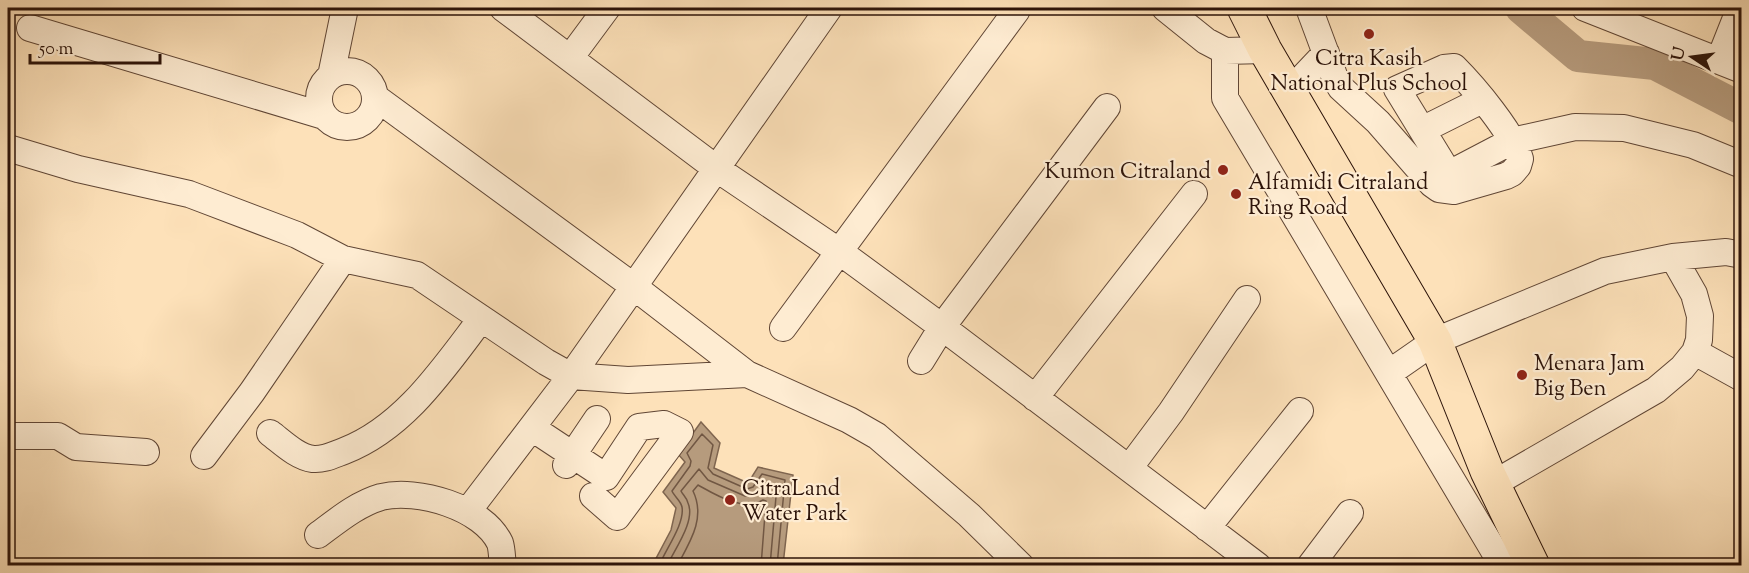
<svg xmlns="http://www.w3.org/2000/svg" width="1749" height="573" viewBox="0 0 1749 573" font-family="'Sorts Mill Goudy',serif">
  <style>
    .water { fill: #b69b7d; stroke: #7f654f; stroke-width: 1.5 }
    .lines { fill: none; stroke-linecap: round; stroke-linejoin: round }
    .shore { stroke: #715743; stroke-width: 1.5 }
    .river { stroke: #b69b7d; stroke-width: 32 }
    .minor-casing { stroke: #604635; stroke-width: 28 }
    .highway-casing { stroke: #2c1309; stroke-width: 35 }
    .minor { stroke: #feecd2; stroke-width: 26 }
    .highway { stroke: #fde1b9; stroke-width: 33 }
    .poi-dot { fill: #8f2418; stroke: #feecd2; stroke-width: 2 }
    .labels { text-anchor: middle; stroke-width: 4.5; stroke-linejoin: round; paint-order: stroke }
    .poi-label { font-size: 22px; fill: #2c1309; stroke: #feecd2; text-anchor: start }
  </style>
  <rect width="100%" height="100%" fill="#fde1b9"/>
  <filter id="stains"><feTurbulence type="fractalNoise" baseFrequency=".00333" numOctaves="4"/><feColorMatrix values="0 0 0 0 .2 0 0 0 0 .09 0 0 0 0 .02 0 0 0 .5 -.17"/></filter>
  <radialGradient id="worn" r=".72"><stop offset=".6" stop-color="#630" stop-opacity="0"/><stop offset="1" stop-color="#630" stop-opacity=".3"/></radialGradient>
  <path class="water" d="M701 422 720 443 714 468 748 483 758 467 793 475 783 565 652 566 671 530 676 508 663 492 685 462 678 454Z"/>
  <g class="lines">
    <path class="shore" d="M659 566C665 550 685 524 682 507 681 501 674 496 672 491L690 466 691 461 687 453 702 434 713 445 708 468 713 474 747 489 753 487 762 474 785 480 777 566
      M667 566C674 550 696 521 688 503 687 498 683 495 681 491L699 469 708 480 745 496 757 494 765 483 777 485 770 566
      M677 566C690 542 706 518 693 491L698 485C716 495 743 512 763 500L766 501 761 566"/>
    <path class="river" d="M1521 8 1578 56 1655 64 1742 109"/>
    <g class="minor-casing">
      <path id="minor" d="M503 8 717 169 840 252 942 327 1258 566
        M1165 8 1206 41 1225 51 1265 50
        M1309 8 1335 78 1341 88 1378 122 1432 184 1439 189 1454 191 1506 176 1512 173 1518 166 1520 159C1513 133 1474 87 1454 67L1444 68 1397 89 1449 174 1512 141 1575 127 1624 128 1693 145 1742 165
        M1585 8 1742 70
        M30 28 324 116
        M1225 51V98L1503 566
        M570 58 607 8
        M1719 61 1740 8
        M319 99a28 28 0 1 1 56 0a28 28 0 1 1-56 0Z
        M331 76 345 8
        M1290 91 1326 53
        M375 97 633 286 747 374 849 420 877 436 969 515 1021 566
        M1422 130 1482 100
        M8 148 78 169 189 194 297 235 343 259 417 275 546 362 571 376 628 380 747 374
        M783 328 1017 10
        M1695 352 1742 378
        M921 361 942 327 1107 107
        M1389 373 1435 341 1605 271 1673 257 1726 252 1742 255
        M1035 398 1194 194
        M532 428 606 477 639 427 664 424 680 432 617 517 593 496
        M270 433C282 442 297 457 313 459 324 460 333 455 344 451 404 428 443 369 481 319
        M8 436H58L76 447 146 452
        M204 456 252 392 343 259
        M566 465 597 419
        M1130 467 1171 412 1247 299
        M1493 484 1656 390 1682 368 1695 352 1699 340 1700 316 1694 294 1673 257
        M468 511 571 376 829 8
        M1207 528 1300 411
        M318 535C337 521 357 504 381 497 417 488 483 507 500 543 502 549 502 559 503 566
        M1310 566 1350 513"/>
    </g>
    <g class="highway-casing">
      <path id="highway" d="M1244 8 1265 50 1435 341 1487 471 1533 566"/>
    </g>
    <use href="#minor" class="minor"/>
    <use href="#highway" class="highway"/>
  </g>
  <g class="poi-dot">
    <circle cx="1369" cy="34" r="6"/>
    <circle cx="1223" cy="170" r="6"/>
    <circle cx="1236" cy="194" r="6"/>
    <circle cx="1522" cy="375" r="6"/>
    <circle cx="730" cy="500" r="6"/>
  </g>
  <g class="labels">
    <g class="poi-label">
      <text x="1369" y="65" text-anchor="middle">Citra Kasih<tspan x="1369" dy="25">National Plus School</tspan></text>
      <text x="1211" y="178" text-anchor="end">Kumon Citraland</text>
      <text x="1248" y="189">Alfamidi Citraland<tspan x="1248" dy="25">Ring Road</tspan></text>
      <text x="1534" y="370">Menara Jam<tspan x="1534" dy="25">Big Ben</tspan></text>
      <text x="742" y="495">CitraLand<tspan x="742" dy="25">Water Park</tspan></text>
    </g>
  </g>
  <rect width="1749" height="573" fill="none" stroke="#fde1b9" stroke-width="30"/>
  <rect x="9" y="9" width="1731" height="555" fill="none" stroke="#2c1309" stroke-width="3"/>
  <rect x="15" y="15" width="1719" height="543" fill="none" stroke="#2c1309" stroke-width="1.5"/>
  <g transform="translate(1692 57) rotate(283)" stroke="#feecd2" stroke-width="4.5" paint-order="stroke">
  <path d="M0-4.5L10 22L0 15L-10 22Z" fill="#2c1309"/>
  <text y="-9" font-size="16" font-weight="bold" text-anchor="middle" fill="#2c1309">U</text>
  </g>
  <path d="M30 54v9h130v-9" fill="none" stroke="#2c1309" stroke-width="3"/>
  <text x="39" y="54" font-size="18" fill="#2c1309" stroke="#feecd2" stroke-width="4.5" paint-order="stroke">50 m</text>
  <rect width="100%" height="100%" filter="url(#stains)"/>
  <rect width="100%" height="100%" fill="url(#worn)"/>
</svg>
